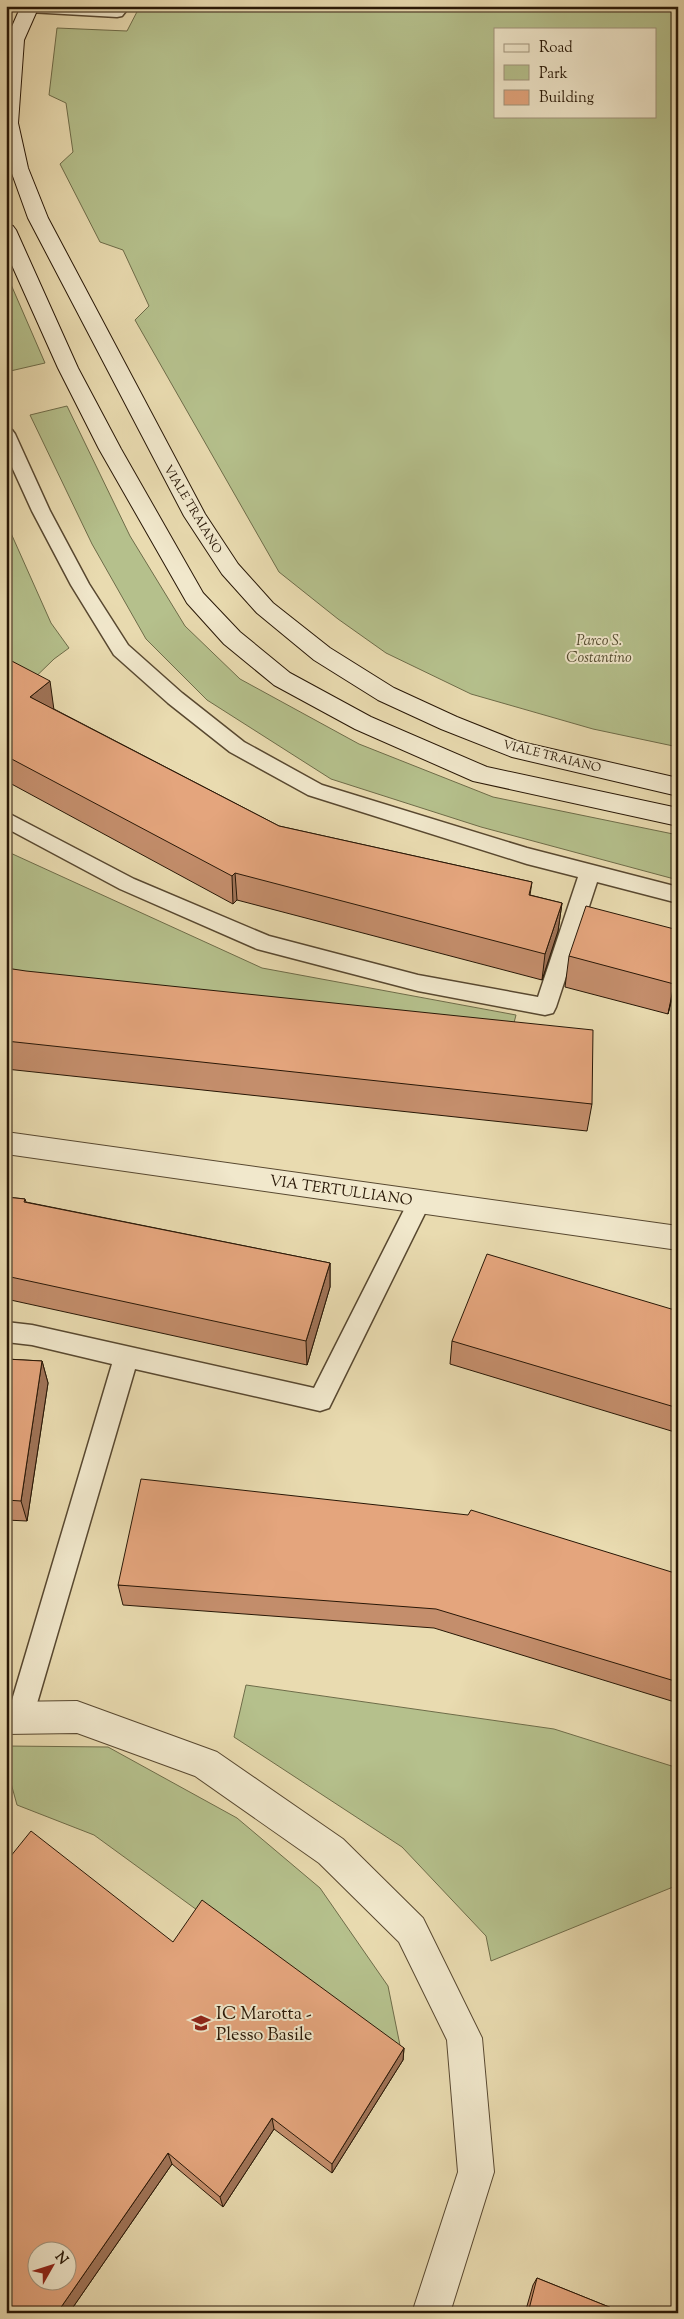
<svg xmlns="http://www.w3.org/2000/svg" width="684" height="2319" viewBox="0 0 684 2319" font-family="'Sorts Mill Goudy',serif">
  <style>
    .green { fill: #b5c08c; stroke: #6e6c49; fill-rule: evenodd }
    .lines { fill: none; stroke-linecap: round; stroke-linejoin: round }
    .service-casing { stroke: #584830; stroke-width: 3 }
    .minor-casing { stroke: #584830; stroke-width: 2 }
    .secondary-casing { stroke: #281706; stroke-width: 2 }
    .service { fill: #f1e8cc; fill-rule: evenodd }
    .minor { fill: #f1e8cc; fill-rule: evenodd }
    .secondary { fill: #f1e8cc; fill-rule: evenodd }
    .wall { fill: #c48e6c; stroke: #281706 }
    .shaded-wall { fill: #a07458; stroke: #281706 }
    .building { fill: #e4a57d; stroke: #281706; fill-rule: evenodd }
    .labels { text-anchor: middle; stroke-width: 4; stroke-linejoin: round; paint-order: stroke }
    .far-street-label { font-size: 12px; fill: #281706; stroke: #f1e8cc }
    .park-label { font-size: 15px; font-style: italic; fill: #524a2e; stroke: #f1e8cc }
    .street-label { font-size: 15px; fill: #281706; stroke: #f1e8cc }
    .near-poi-label { font-size: 18px; fill: #281706; stroke: #f1e8cc; text-anchor: start }
  </style>
  <rect width="100%" height="100%" fill="#e9dbb0"/>
  <filter id="stains"><feTurbulence type="fractalNoise" baseFrequency=".004" numOctaves="4"/><feColorMatrix values="0 0 0 0 .2 0 0 0 0 .09 0 0 0 0 .02 0 0 0 .5 -.17"/></filter>
  <radialGradient id="worn" r=".72"><stop offset=".6" stop-color="#630" stop-opacity="0"/><stop offset="1" stop-color="#630" stop-opacity=".3"/></radialGradient>
  <path class="green" d="M140 6H678V747L593 729 471 694 386 653 338 619 279 572 135 320 149 306 123 250 100 242 60 164 73 152 66 103 49 95 57 28 127 31ZM495 29H655V116H495Z
    M6 273 45 363 6 372Z
    M67 406 130 536 185 626 240 679 359 744 493 797 678 835V880L481 827 331 779 207 700 146 639 92 544 30 415Z
    M6 522 51 623 69 648 54 659 20 692 6 684Z
    M6 851 262 968 516 1015 507 1050 6 996Z
    M246 1685 554 1729 678 1768V1885L491 1961 486 1936 402 1847 234 1737Z
    M6 1746 108 1747 237 1818 320 1888 388 1986 403 2060 94 1835 17 1805 6 1765Z"/>
  <g class="lines">
    <g class="service-casing">
      <path id="service" d="M23 6 113 8 115 6H130L122 16 117 17 29 12 24 11Z
        M6 429 12 430 15 434 50 511 89 584 128 645 182 693 244 742 322 785 527 848 678 887V903L597 882 556 1007 553 1013 545 1015 418 991 257 949 120 889 6 828V812L134 879 269 936 418 975 538 997 578 877 527 864 308 795 230 752 168 703 114 655 71 585 32 511 6 454Z
        M420 1191 428 1194 431 1201 329 1408 320 1411 135 1369 33 1717 29 1726 20 1730 11 1726 7 1717 112 1364 32 1345 6 1342V1322L32 1325 314 1388 412 1194Z"/>
    </g>
    <g class="minor-casing">
      <path id="minor" d="M6 1132 678 1226V1250L6 1154Z
        M77 1701 217 1752 343 1839 423 1918 482 2038 494 2172 450 2313H412L458 2172 447 2040 399 1942 319 1863 195 1776 77 1733 6 1734V1702Z"/>
    </g>
    <g class="secondary-casing">
      <path id="secondary" d="M21 6H39L24 40 18 123 28 168 48 218 205 514 238 564 273 603 330 648 394 688 457 717 517 741 678 778V796L512 757 441 729 378 700 314 660 257 613 222 574 184 516 28 218 10 168 6 153V40Z
        M6 224 13 226 16 230 78 368 121 449 203 593 240 632 290 673 371 717 487 767 678 808V826L473 781 355 729 274 685 224 644 187 603 99 449 58 368 6 252Z"/>
    </g>
    <use href="#service" class="service"/>
    <use href="#minor" class="minor"/>
    <use href="#secondary" class="secondary"/>
  </g>
  <path class="wall" d="M6 658 54 709 279 826 532 882 530 895 562 903 558 931 542 980 237 900 233 904 6 781Z
    M678 930V974L668 1014 565 987 569 956Z
    M6 968 592 1104 587 1131 6 1069Z
    M6 1197 25 1199 26 1202 330 1263V1287L307 1365 6 1299Z
    M678 1311V1433L450 1364 452 1341Z
    M6 1359 42 1361 48 1383 27 1521 6 1520Z
    M678 1574V1703L434 1628 123 1605 118 1585Z
    M173 1942 404 2048 403 2060 332 2173 274 2129 223 2207 172 2164 69 2313H6Z
    M537 2278 624 2313H525L533 2285Z"/>
  <path class="shaded-wall" d="M50 681 54 710 30 697Z
    M235 873 237 900 233 904 232 876Z
    M562 903 558 931 542 980 545 954Z
    M678 968V974L668 1014 674 984Z
    M330 1263V1287L307 1365 306 1341Z
    M42 1361 48 1383 27 1521 21 1501Z
    M404 2048 403 2060 332 2173V2164Z
    M272 2118 274 2129 223 2207 220 2197Z
    M168 2153 172 2164 69 2313H57Z"/>
  <path class="building" d="M6 658 50 681 30 697 279 826 532 882 529 895 562 903 545 954 235 873 232 876 6 756Z
    M586 906 678 930V968L674 984 569 956Z
    M6 968 26 971 593 1030 592 1104 6 1041Z
    M6 1197 25 1199 24 1202 330 1263 306 1341 6 1276Z
    M487 1254 678 1311V1408L452 1341Z
    M6 1359 42 1361 21 1501 6 1500Z
    M141 1479 468 1515 471 1510 678 1574V1682L436 1609 118 1585Z
    M31 1831 173 1942 202 1900 404 2048 332 2164 272 2118 220 2197 168 2153 57 2313H6V1862ZM38 2252H68V2282H38Z
    M537 2278 624 2313H528Z"/>
  <defs>
    <g id="school-bare" transform="scale(1.5)"><path d="M0-5L7-2L0 1L-7-2ZM-4 1L0 2.5L4 1V4Q0 6-4 4Z" fill="#8f2418" stroke="#f1e8cc" stroke-width="2.5" paint-order="stroke"/></g>
  </defs>
  <g fill-rule="evenodd">
    <use href="#school-bare" x="201" y="2023"/>
  </g>
  <g class="labels">
    <g class="far-street-label">
      <text transform="translate(193 509) rotate(59)" y="4">VIALE TRAIANO</text>
      <text transform="translate(552 756) rotate(14)" y="4">VIALE TRAIANO</text>
    </g>
    <g class="park-label">
      <text x="599" y="645">Parco S.<tspan x="599" dy="17">Costantino</tspan></text>
    </g>
    <g class="street-label">
      <text transform="translate(341 1190) rotate(8)" y="5">VIA TERTULLIANO</text>
    </g>
    <g class="near-poi-label">
      <text x="216" y="2019">IC Marotta -<tspan x="216" dy="21">Plesso Basile</tspan></text>
    </g>
  </g>
  <rect width="684" height="2319" fill="none" stroke="#e9dbb0" stroke-width="25"/>
  <rect x="8" y="8" width="669" height="2304" fill="none" stroke="#281706" stroke-width="2.5"/>
  <rect x="12" y="12" width="659" height="2294" fill="none" stroke="#281706"/>
  <rect x="494" y="28" width="162" height="90" fill="#f1e8cc" stroke="#a1947d"/>
  <rect x="504" y="44" width="25" height="8" fill="#f1e8cc" stroke="#a1947d"/>
  <text x="539" y="52" font-size="15" fill="#281706">Road</text>
  <rect x="504" y="65" width="25" height="15" fill="#b5c08c" stroke="#a1947d"/>
  <text x="539" y="78" font-size="15" fill="#281706">Park</text>
  <rect x="504" y="90" width="25" height="15" fill="#e4a57d" stroke="#a1947d"/>
  <text x="539" y="102" font-size="15" fill="#281706">Building</text>
  <g transform="translate(52 2266) rotate(51)"><circle r="24" fill="#f1e8cc" stroke="#a1947d"/>
  <path d="M0-4L9 19L0 12L-9 19Z" fill="#8f2418"/>
  <text y="-8" font-size="14" font-weight="bold" text-anchor="middle" fill="#281706">N</text>
  </g>
  <rect width="100%" height="100%" filter="url(#stains)"/>
  <rect width="100%" height="100%" fill="url(#worn)"/>
</svg>
